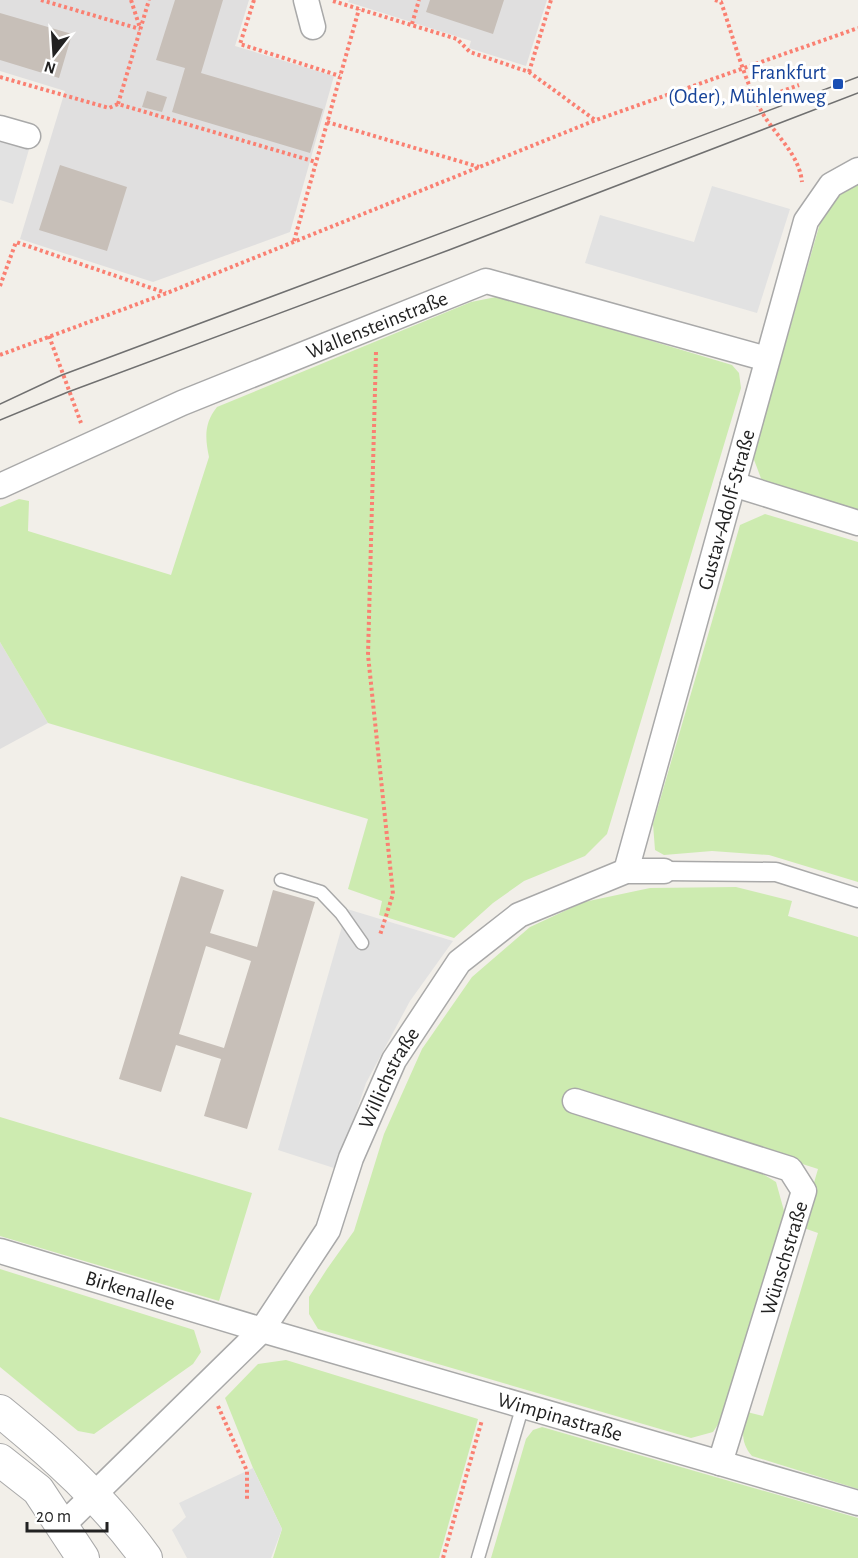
<svg xmlns="http://www.w3.org/2000/svg" width="858" height="1558" viewBox="0 0 858 1558" font-family="'Alegreya Sans',sans-serif">
  <style>
    .residential { fill: #e0dfdf }
    .grass { fill: #cdebb0 }
    .parking { fill: #e2e2e2 }
    .building { fill: #c7bfb8; fill-rule: evenodd }
    .lines { fill: none; stroke-linecap: round; stroke-linejoin: round }
    .service-casing { stroke: #a9a9a9; stroke-width: 15 }
    .pedestrian-casing { stroke: #a9a9a9; stroke-width: 21 }
    .minor-casing { stroke: #a9a9a9; stroke-width: 27 }
    .tertiary-casing { stroke: #a9a9a9; stroke-width: 34 }
    .path { stroke: #fa8072; stroke-width: 4; stroke-dasharray: 3 3; stroke-linecap: butt }
    .service { stroke: #fff; stroke-width: 12 }
    .pedestrian { stroke: #fff; stroke-width: 18 }
    .minor { stroke: #fff; stroke-width: 24 }
    .tertiary { stroke: #fff; stroke-width: 32 }
    .tram { stroke: #707070; stroke-width: 1.5 }
    .transit-dot { fill: #1a4fb4; stroke: #fff; stroke-width: 2 }
    .labels { text-anchor: middle; stroke-width: 6; stroke-linejoin: round; paint-order: stroke }
    .transit-label { font-size: 21px; fill: #164399; stroke: #fff; text-anchor: end }
    .street-label { font-size: 21px; fill: #222; stroke: #fff }
  </style>
  <rect width="100%" height="100%" fill="#f2efe9"/>
  <path class="residential" d="M0 0H249L235 46 334 76 290 232 153 282 20 239 65 91 0 71Z
    M349 0H547L526 66 469 48 471 41 348 2Z
    M0 642 48 723 0 749Z"/>
  <path class="grass" d="M858 182V510L762 481 753 457 824 209 836 194Z
    M501 296 732 365 739 373 741 388 607 834 585 856 524 881 493 903 454 938 379 915 382 901 348 889 368 819 48 723 0 642V507L19 499 29 501 28 531 171 575 209 457C205 438 204 423 217 407L471 302Z
    M765 514 858 542V882L769 855 712 851 664 855 655 850 653 824 740 525Z
    M736 887 792 901 788 916 858 937V1489L752 1456C740 1442 742 1429 747 1412L763 1416 818 1233 801 1227 818 1169 569 1089 565 1107 756 1170 776 1182 786 1218 725 1414 713 1432 691 1438 318 1329 309 1314V1297L327 1269 354 1231 384 1134 422 1049 472 977 530 927 584 902 650 888Z
    M0 1117 252 1193 219 1301 0 1236Z
    M0 1269 194 1330 201 1352 193 1364 94 1434 78 1431 0 1367Z
    M286 1360 478 1419 439 1558H273L282 1529 253 1468 225 1398 258 1364Z
    M542 1427 858 1518V1558H491L526 1439 533 1430Z"/>
  <path class="parking" d="M0 138 30 146 13 204 0 200Z
    M712 186 790 209 757 313 585 263 600 215 694 242Z
    M347 909 453 941 410 1001 366 1083 337 1169 278 1150Z
    M253 1468 282 1529 271 1558H187L172 1530 186 1517 179 1503Z"/>
  <path class="building" d="M175 0H223L201 73 323 109 310 153 172 112 185 68 156 60Z
    M430 0H504L493 34 426 12Z
    M0 13 72 34 59 78 0 60Z
    M147 91 167 97 162 112 142 107Z
    M60 165 127 187 107 251 39 230Z
    M181 876 224 890 210 933 257 947 273 890 315 902 247 1129 204 1116 221 1059 176 1045 161 1092 119 1079ZM206 946 251 961 224 1048 179 1034Z"/>
  <g class="lines">
    <g class="service-casing">
      <path id="service" d="M281 880 321 892 341 913 362 943
        M478 1558 523 1405"/>
    </g>
    <g class="pedestrian-casing">
      <path id="pedestrian" d="M664 871 776 872 858 898"/>
    </g>
    <g class="minor-casing">
      <g id="minor">
        <path d="M306 0 313 27"/>
        <path d="M0 128 28 136"/>
        <path d="M733 484 858 523"/>
        <path id="s1" d="M0 486 182 403 486 281 767 359"/>
        <path id="s2" d="M626 871 806 221 831 185 858 170"/>
        <path d="M575 1101 790 1169 804 1191 720 1463"/>
        <path id="s3" d="M0 1251 262 1330 858 1503"/>
        <path id="s4" d="M62 1526 262 1330 328 1230 351 1158 394 1060 459 962 519 915 626 871H664"/>
      </g>
    </g>
    <g class="tertiary-casing">
      <path id="tertiary" d="M0 1411C54 1455 105 1501 146 1558
        M0 1460 38 1490 83 1558"/>
    </g>
    <path class="path" d="M41 0 140 29
      M131 0 140 28
      M254 0 240 44 340 76
      M715 0 721 2C733 36 745 84 763 114 776 136 799 154 802 182
      M333 1 457 39 470 52 529 72 595 120
      M412 24 419 0
      M529 72 551 0
      M0 77 109 108 118 104 316 162
      M758 100 799 85
      M118 104 149 0
      M327 122 479 167
      M294 241 359 9
      M0 286 16 242 166 293
      M49 336 81 423
      M376 352 368 655 393 894 380 935
      M0 355 167 293 596 120 858 28
      M218 1406 247 1471V1501
      M443 1558 482 1420"/>
    <use href="#service" class="service"/>
    <use href="#pedestrian" class="pedestrian"/>
    <use href="#minor" class="minor"/>
    <use href="#tertiary" class="tertiary"/>
    <path class="tram" d="M0 404 62 375 858 77
      M0 420 68 392 449 250 858 93"/>
  </g>
  <rect class="transit-dot" x="832" y="78" width="12" height="12" rx="3"/>
  <g class="labels">
    <g class="transit-label">
      <text x="826" y="79">Frankfurt<tspan x="826" dy="24">(Oder), Mühlenweg</tspan></text>
    </g>
    <g class="street-label">
      <text dy="7" stroke="none"><textPath href="#s1" startOffset="410">Wallensteinstraße</textPath></text>
      <text dy="7" stroke="none"><textPath href="#s2" startOffset="375">Gustav-Adolf-Straße</textPath></text>
      <text dy="7" stroke="none"><textPath href="#s4" startOffset="564">Willichstraße</textPath></text>
      <text transform="translate(784 1258) rotate(-73)" y="7">Wünschstraße</text>
      <text dy="7" stroke="none"><textPath href="#s3" startOffset="136">Birkenallee</textPath></text>
      <text dy="7" stroke="none"><textPath href="#s3" startOffset="584">Wimpinastraße</textPath></text>
    </g>
  </g>
  <g transform="translate(54 54) rotate(197)" stroke="#ffffff" stroke-width="4.5" paint-order="stroke">
  <path d="M0-4.5L10 22L0 15L-10 22Z" fill="#222222"/>
  <text y="-9" font-size="16" font-weight="bold" text-anchor="middle" fill="#222222">N</text>
  </g>
  <path d="M27 1522v9h80v-9" fill="none" stroke="#222222" stroke-width="3"/>
  <text x="36" y="1522" font-size="18" fill="#222222" stroke="#ffffff" stroke-width="4.5" paint-order="stroke">20 m</text>
</svg>
